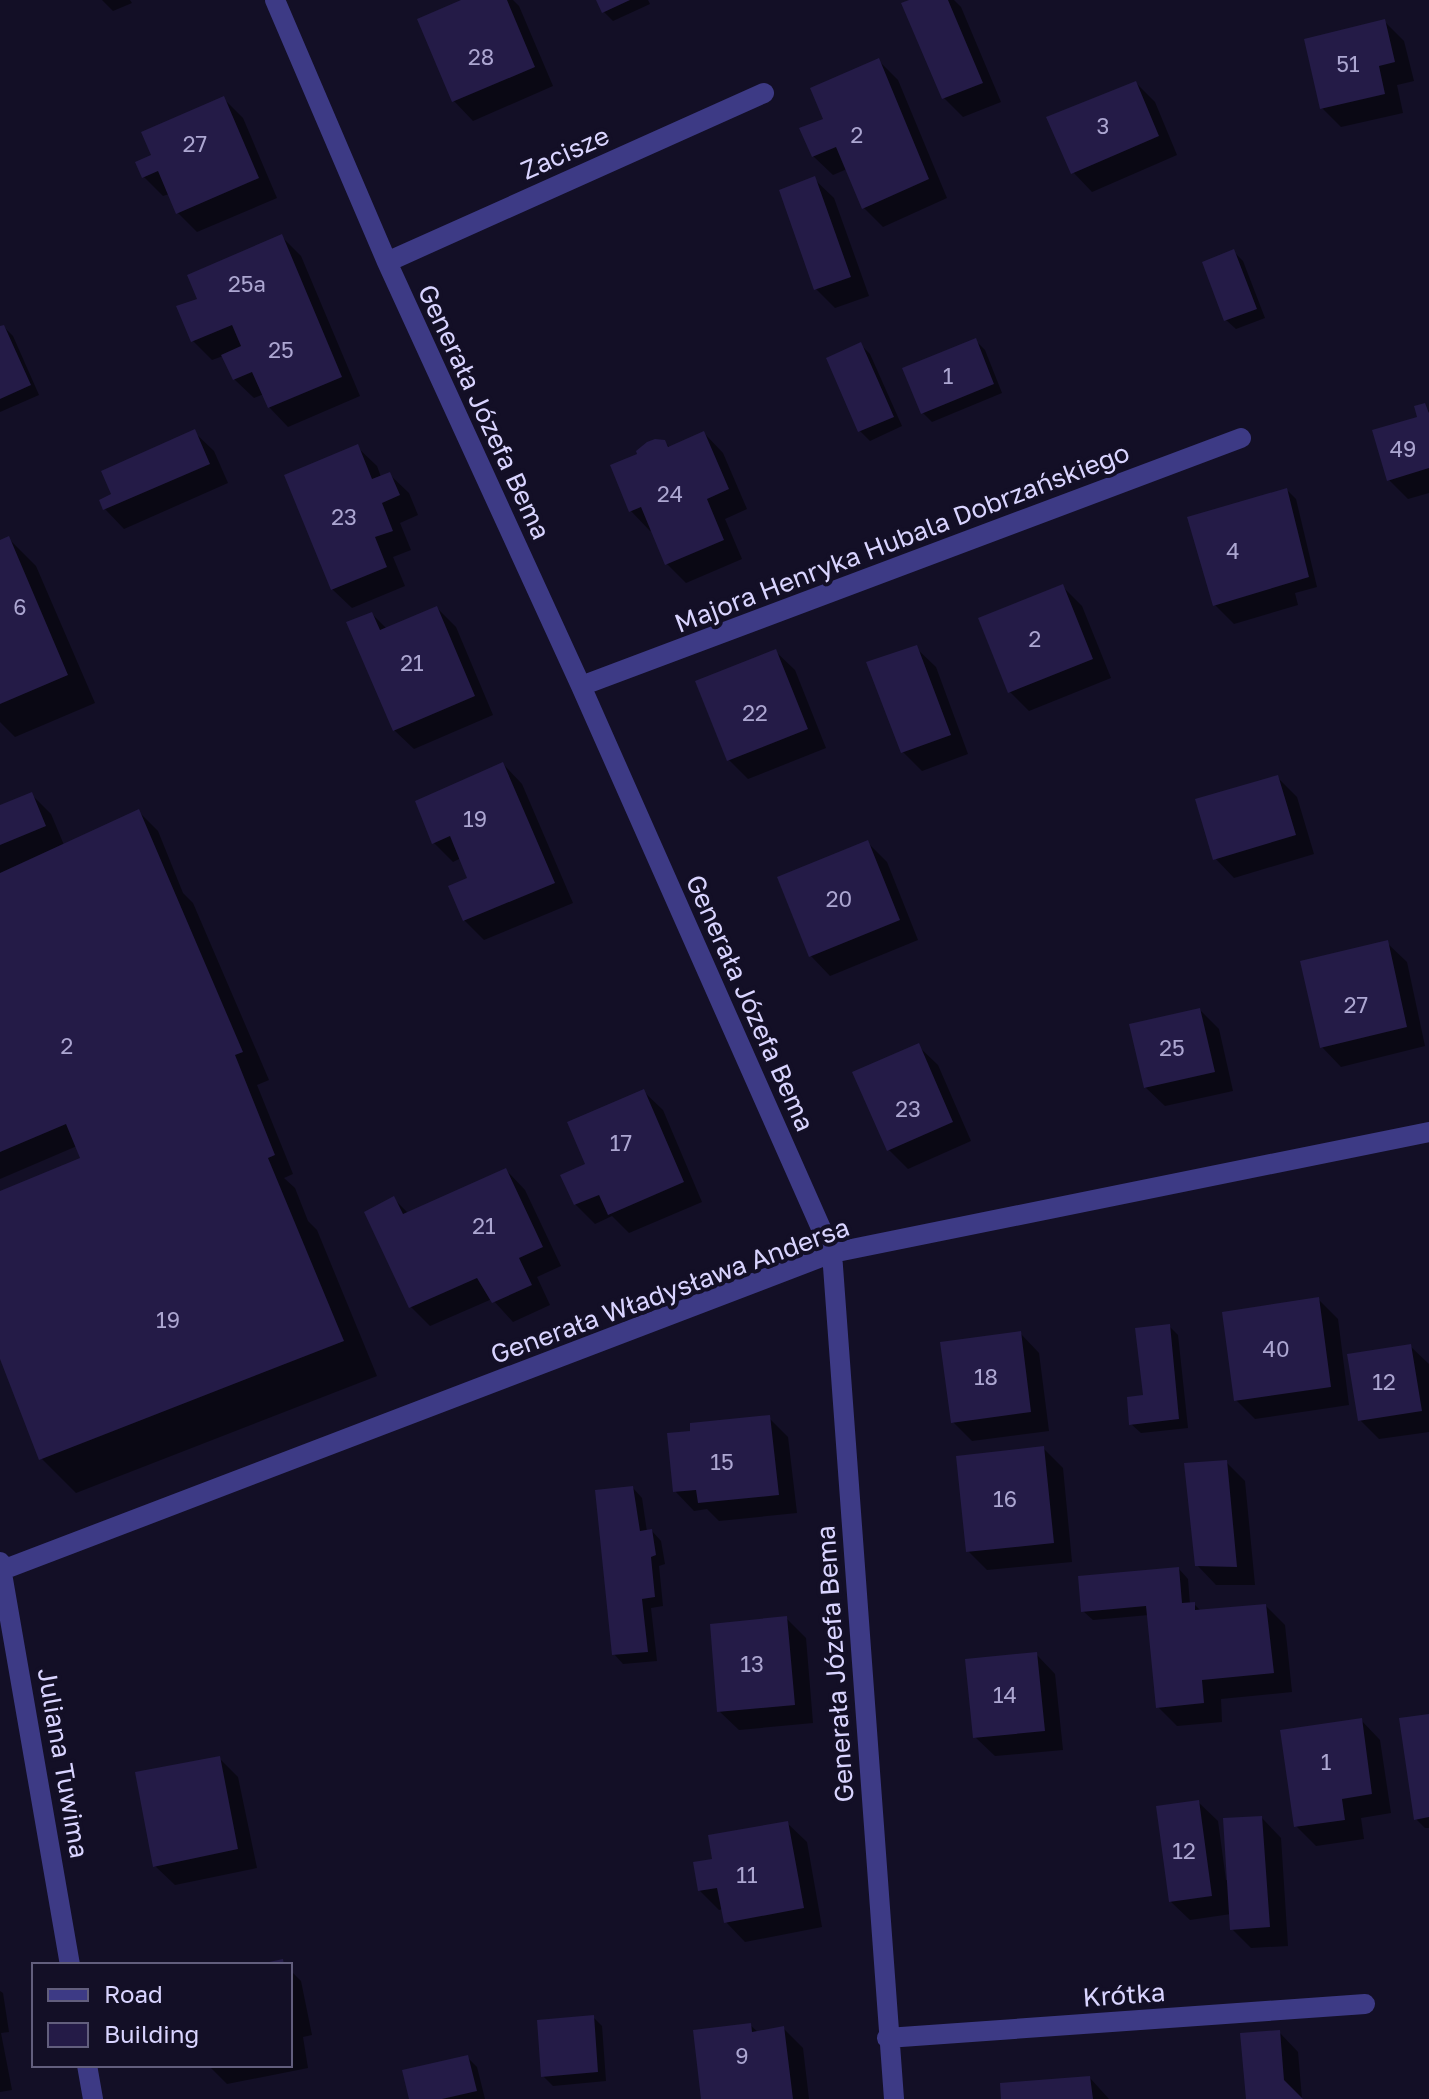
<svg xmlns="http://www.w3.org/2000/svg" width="1429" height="2099" viewBox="0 0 1429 2099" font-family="'Golos Text',sans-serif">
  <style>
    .shadow { fill: #0007 }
    .building { fill: #241b47 }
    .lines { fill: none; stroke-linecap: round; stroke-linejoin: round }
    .minor { stroke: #3d3a85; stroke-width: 20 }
    .labels { text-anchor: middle; stroke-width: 8; stroke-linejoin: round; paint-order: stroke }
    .number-label { font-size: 22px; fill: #aca6d1 }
    .street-label { font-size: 26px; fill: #d9d4ff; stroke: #130f26 }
  </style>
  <rect width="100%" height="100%" fill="#130f26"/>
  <path class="shadow" d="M102 0H130L132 3 113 11Z
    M467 0H513L519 6 553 86 473 121 454 101 419 20Z
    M598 0H648L650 4 613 21 604 12Z
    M914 0H954L961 7 1001 102 963 117 944 98Z
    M1385 22 1404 41 1414 81 1397 85 1403 113 1341 127 1322 108Z
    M879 61 898 80 947 198 883 227 864 208 847 169 833 175 813 156 826 120Z
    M1136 83 1155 102 1177 155 1092 192 1073 172Z
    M223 98 243 118 277 198 197 232 178 213 169 194 163 196 144 177 153 156Z
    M814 179 834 198 869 296 835 308 816 289Z
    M282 237 301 256 360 396 288 427 269 407 264 394 254 398 234 379 223 356 212 360 193 341 199 300Z
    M1234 252 1243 261 1265 318 1236 329 1226 320Z
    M4 327 13 336 39 395 0 412V329Z
    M975 340 985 350 1002 393 932 422 923 413Z
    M861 345 870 354 902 426 870 441 860 431 828 359Z
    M1424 406 1429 411V493L1408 499 1389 480Z
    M194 432 214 451 228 483 124 529 105 509 101 501 114 495Z
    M704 433 723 453 747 509 725 519 742 559 686 583 667 564 653 530 650 531 631 511 665 442 670 448Z
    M357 447 377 466 381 477 389 474 409 493 418 515 400 523 411 550 393 557 405 586 352 608 332 589Z
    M1287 490 1296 499 1317 587 1295 593 1298 605 1234 624 1215 605Z
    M8 538 36 566 95 703 15 737 0 722V542Z
    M1062 586 1082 606 1111 678 1029 711 1010 692Z
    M437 608 456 627 493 715 414 749 394 730 372 614 387 629Z
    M916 648 936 667 968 754 922 771 903 752Z
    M775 651 795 670 826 748 748 779 729 760Z
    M503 764 522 784 573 903 484 940 464 920 470 879 461 858 453 862 434 843Z
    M1277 777 1297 797 1314 854 1234 878 1215 858Z
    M31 794 51 814 64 845 139 812 158 831 183 893 193 903 269 1080 257 1085 293 1174 284 1178 295 1188 308 1221 317 1230 377 1376 76 1493 41 1458 0 1354V1193L82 1159 77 1146 0 1179V807Z
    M868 843 887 862 918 940 830 976 811 956 780 878Z
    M1387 943 1407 962 1425 1046 1341 1067 1322 1047Z
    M1200 1010 1219 1029 1233 1091 1165 1106 1145 1087Z
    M918 1046 938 1065 971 1141 908 1169 888 1149Z
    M643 1091 663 1110 702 1202 629 1233 612 1216 595 1224 575 1204 588 1165Z
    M506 1170 525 1190 561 1266 537 1277 550 1305 513 1322 492 1299 430 1326 411 1307 394 1199 409 1214Z
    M1319 1300 1338 1319 1349 1405 1255 1419 1236 1400Z
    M1169 1326 1178 1335 1188 1428 1141 1433 1131 1424 1145 1396Z
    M1020 1333 1039 1353 1049 1431 972 1441 953 1422Z
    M1410 1346 1429 1364V1432L1379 1439 1360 1420Z
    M769 1418 788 1437 797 1513 719 1521 707 1509 694 1511 675 1491Z
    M1043 1448 1063 1468 1072 1562 987 1570 968 1551Z
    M1226 1462 1245 1481 1255 1585H1216L1197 1565Z
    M633 1488 642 1498 647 1532 652 1531 661 1541 665 1564 659 1566 663 1606 651 1608 657 1661 623 1664 614 1654Z
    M1179 1569 1188 1579 1190 1605 1194 1604 1202 1612 1266 1606 1285 1625 1292 1692 1221 1699 1222 1722 1177 1726 1158 1707 1149 1615 1093 1620 1083 1611Z
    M786 1618 806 1638 813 1723 739 1730 719 1711Z
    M1036 1654 1055 1674 1063 1750 995 1756 975 1737Z
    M1429 1716V1828H1425L1416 1819Z
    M1361 1720 1380 1740 1391 1813 1361 1818 1364 1839 1316 1846 1296 1826Z
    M219 1758 238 1777 257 1868 175 1885 155 1866Z
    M1198 1802 1218 1821 1226 1880H1229L1262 1818 1281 1838 1288 1946 1251 1948 1232 1929 1231 1914 1190 1920 1170 1901Z
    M787 1823 807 1842 822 1927 745 1942 726 1922 723 1909 719 1910 700 1891 715 1860Z
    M290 1970 301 1981 312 2035 303 2037 308 2068 227 2084 208 2065H290Z
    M0 1991 3 1993 9 2032 1 2033 12 2090 0 2092Z
    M593 2017 602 2026 606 2081 553 2086 543 2076Z
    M750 2025 758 2032 783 2028 803 2048 809 2099H703Z
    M1279 2032 1298 2052 1302 2099H1248Z
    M467 2057 477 2067 485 2099H411Z
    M1090 2078 1109 2099H1003Z"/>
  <path class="building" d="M461 0H507L535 67 452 102 417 19Z
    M596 0H630L602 13Z
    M909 0H948L983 83 942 99 901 3Z
    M1385 19 1395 62 1379 66 1385 94 1320 109 1304 39Z
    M879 58 929 179 862 209 836 147 812 157 799 128 823 119 810 88Z
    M1136 81 1159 136 1071 174 1046 117Z
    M224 96 259 178 176 214 158 171 142 178 135 162 151 155 141 132Z
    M815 176 851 277 814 290 779 190Z
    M282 234 342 377 268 408 252 372 233 380 221 355 241 346 232 325 191 342 176 306 197 299 187 275Z
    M1234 249 1257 309 1224 321 1202 262Z
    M4 325 31 385 0 399V326Z
    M976 338 994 384 921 414 902 368Z
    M861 342 894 417 858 432 826 358Z
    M1425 403 1429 413V468L1387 481 1372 430 1417 417 1414 406Z
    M195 429 210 464 103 510 99 500 111 494 101 471Z
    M704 431 729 489 707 499 724 540 665 565 641 507 629 512 610 465 637 454 636 451 647 442 655 439 665 440 668 447Z
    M358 444 372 479 390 472 400 495 382 503 393 531 375 537 387 567 331 590 284 475Z
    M1287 488 1309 577 1213 606 1187 517Z
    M9 536 68 675 0 704V540Z
    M1063 584 1093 659 1008 693 978 618Z
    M437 606 475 696 393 731 346 622 372 612 380 630Z
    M917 645 951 735 901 753 866 662Z
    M776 649 808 729 727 761 695 681Z
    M503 762 555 883 463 921 448 886 467 878 450 836 432 844 415 801Z
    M1278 775 1296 835 1213 860 1195 799Z
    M32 792 46 826 0 845V805Z
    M139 809 243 1052 235 1055 275 1155 268 1158 344 1341 39 1460 0 1359V1191L80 1158 66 1124 0 1152V873Z
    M868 840 900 920 809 957 777 877Z
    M1388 940 1407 1027 1320 1048 1300 961Z
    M1200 1008 1215 1072 1144 1088 1129 1024Z
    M919 1043 953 1122 887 1151 852 1072Z
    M644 1089 684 1182 608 1215 599 1195 574 1205 560 1175 585 1164 567 1122Z
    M506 1168 543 1247 519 1258 532 1285 492 1303 477 1278 409 1308 364 1212 394 1196 403 1214Z
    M1319 1297 1331 1387 1234 1401 1222 1312Z
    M1170 1324 1179 1419 1129 1425 1127 1397 1143 1395 1135 1328Z
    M1021 1331 1031 1412 951 1423 940 1342Z
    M1411 1344 1422 1411 1358 1421 1347 1354Z
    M770 1415 779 1495 698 1503 696 1490 673 1492 667 1433 690 1431V1423Z
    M1044 1446 1054 1543 966 1552 956 1456Z
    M1227 1460 1237 1567 1195 1566 1184 1463Z
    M633 1486 640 1531 652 1529 656 1555 651 1557 655 1597 642 1599 648 1652 612 1655 595 1490Z
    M1179 1567 1182 1603 1195 1602V1610L1266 1604 1274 1673 1202 1680 1204 1703 1156 1708 1146 1606 1081 1612 1078 1576Z
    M787 1616 795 1705 717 1712 710 1624Z
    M1037 1652 1045 1731 973 1738 965 1659Z
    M1429 1714V1817L1414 1820 1399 1718Z
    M1362 1718 1372 1794 1342 1799 1345 1820 1294 1827 1280 1730Z
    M220 1756 238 1849 153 1867 135 1772Z
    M1199 1800 1212 1896 1169 1902 1156 1806Z
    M1262 1816 1270 1927 1230 1930 1223 1818Z
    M788 1821 804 1908 724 1923 717 1888 698 1891 693 1862 712 1859 708 1835Z
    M283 1959 284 1965H261L260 1964Z
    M594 2015 598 2072 541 2077 537 2020Z
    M751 2023 752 2032 784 2026 793 2099H701L693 2030Z
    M1280 2030 1284 2080 1303 2099H1246L1240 2033Z
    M468 2055 477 2091 442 2099H409L402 2070Z
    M1090 2076 1093 2099H1001L1000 2083Z"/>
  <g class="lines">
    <path class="minor" d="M275 0 387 262 581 686 832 1253 894 2099
      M387 262 764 93
      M581 686 1241 438
      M0 1562 70 1965
      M0 1571 832 1253 1429 1132
      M887 2038 1365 2004
      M87 2065 93 2099"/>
  </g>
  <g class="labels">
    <g class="number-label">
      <text x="481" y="65">28</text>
      <text x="1348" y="72">51</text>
      <text x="1103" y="134">3</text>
      <text x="857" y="143">2</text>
      <text x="195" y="152">27</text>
      <text x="247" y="292">25a</text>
      <text x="281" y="358">25</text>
      <text x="948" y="384">1</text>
      <text x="1403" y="457">49</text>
      <text x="670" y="502">24</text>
      <text x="344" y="525">23</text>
      <text x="1233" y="559">4</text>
      <text x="20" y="615">6</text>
      <text x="1035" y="647">2</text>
      <text x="412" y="671">21</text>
      <text x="755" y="721">22</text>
      <text x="475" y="827">19</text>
      <text x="839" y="907">20</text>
      <text x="1356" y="1013">27</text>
      <text x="67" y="1054">2</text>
      <text x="1172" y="1056">25</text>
      <text x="908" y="1117">23</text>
      <text x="621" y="1151">17</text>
      <text x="484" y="1234">21</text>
      <text x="168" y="1328">19</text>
      <text x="1276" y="1357">40</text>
      <text x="986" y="1385">18</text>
      <text x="1384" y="1390">12</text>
      <text x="722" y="1470">15</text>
      <text x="1005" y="1507">16</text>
      <text x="752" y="1672">13</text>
      <text x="1005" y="1703">14</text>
      <text x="1326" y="1770">1</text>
      <text x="1184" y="1859">12</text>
      <text x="747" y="1883">11</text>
      <text x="742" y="2064">9</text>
    </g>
    <g class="street-label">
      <text transform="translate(565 153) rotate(-24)" y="9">Zacisze</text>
      <text transform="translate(484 412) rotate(65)" y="9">Generała Józefa Bema</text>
      <text transform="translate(902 538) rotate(-21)" y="9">Majora Henryka Hubala Dobrzańskiego</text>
      <text transform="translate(750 1003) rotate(66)" y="9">Generała Józefa Bema</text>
      <text transform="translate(670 1291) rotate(-20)" y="9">Generała Władysława Andersa</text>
      <text transform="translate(835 1664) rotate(-94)" y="9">Generała Józefa Bema</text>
      <text transform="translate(63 1763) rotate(80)" y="9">Juliana Tuwima</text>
      <text transform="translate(1124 1995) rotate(-4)" y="9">Krótka</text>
    </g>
  </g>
  <rect x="32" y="1963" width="260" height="104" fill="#130f26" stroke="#625e7d" stroke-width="2"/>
  <rect x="48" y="1989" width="40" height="12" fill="#3d3a85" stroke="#625e7d" stroke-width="2"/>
  <text x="104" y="2003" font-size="24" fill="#d9d4ff">Road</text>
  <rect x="48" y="2023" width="40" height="24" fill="#241b47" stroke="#625e7d" stroke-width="2"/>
  <text x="104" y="2043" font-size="24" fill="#d9d4ff">Building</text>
</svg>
